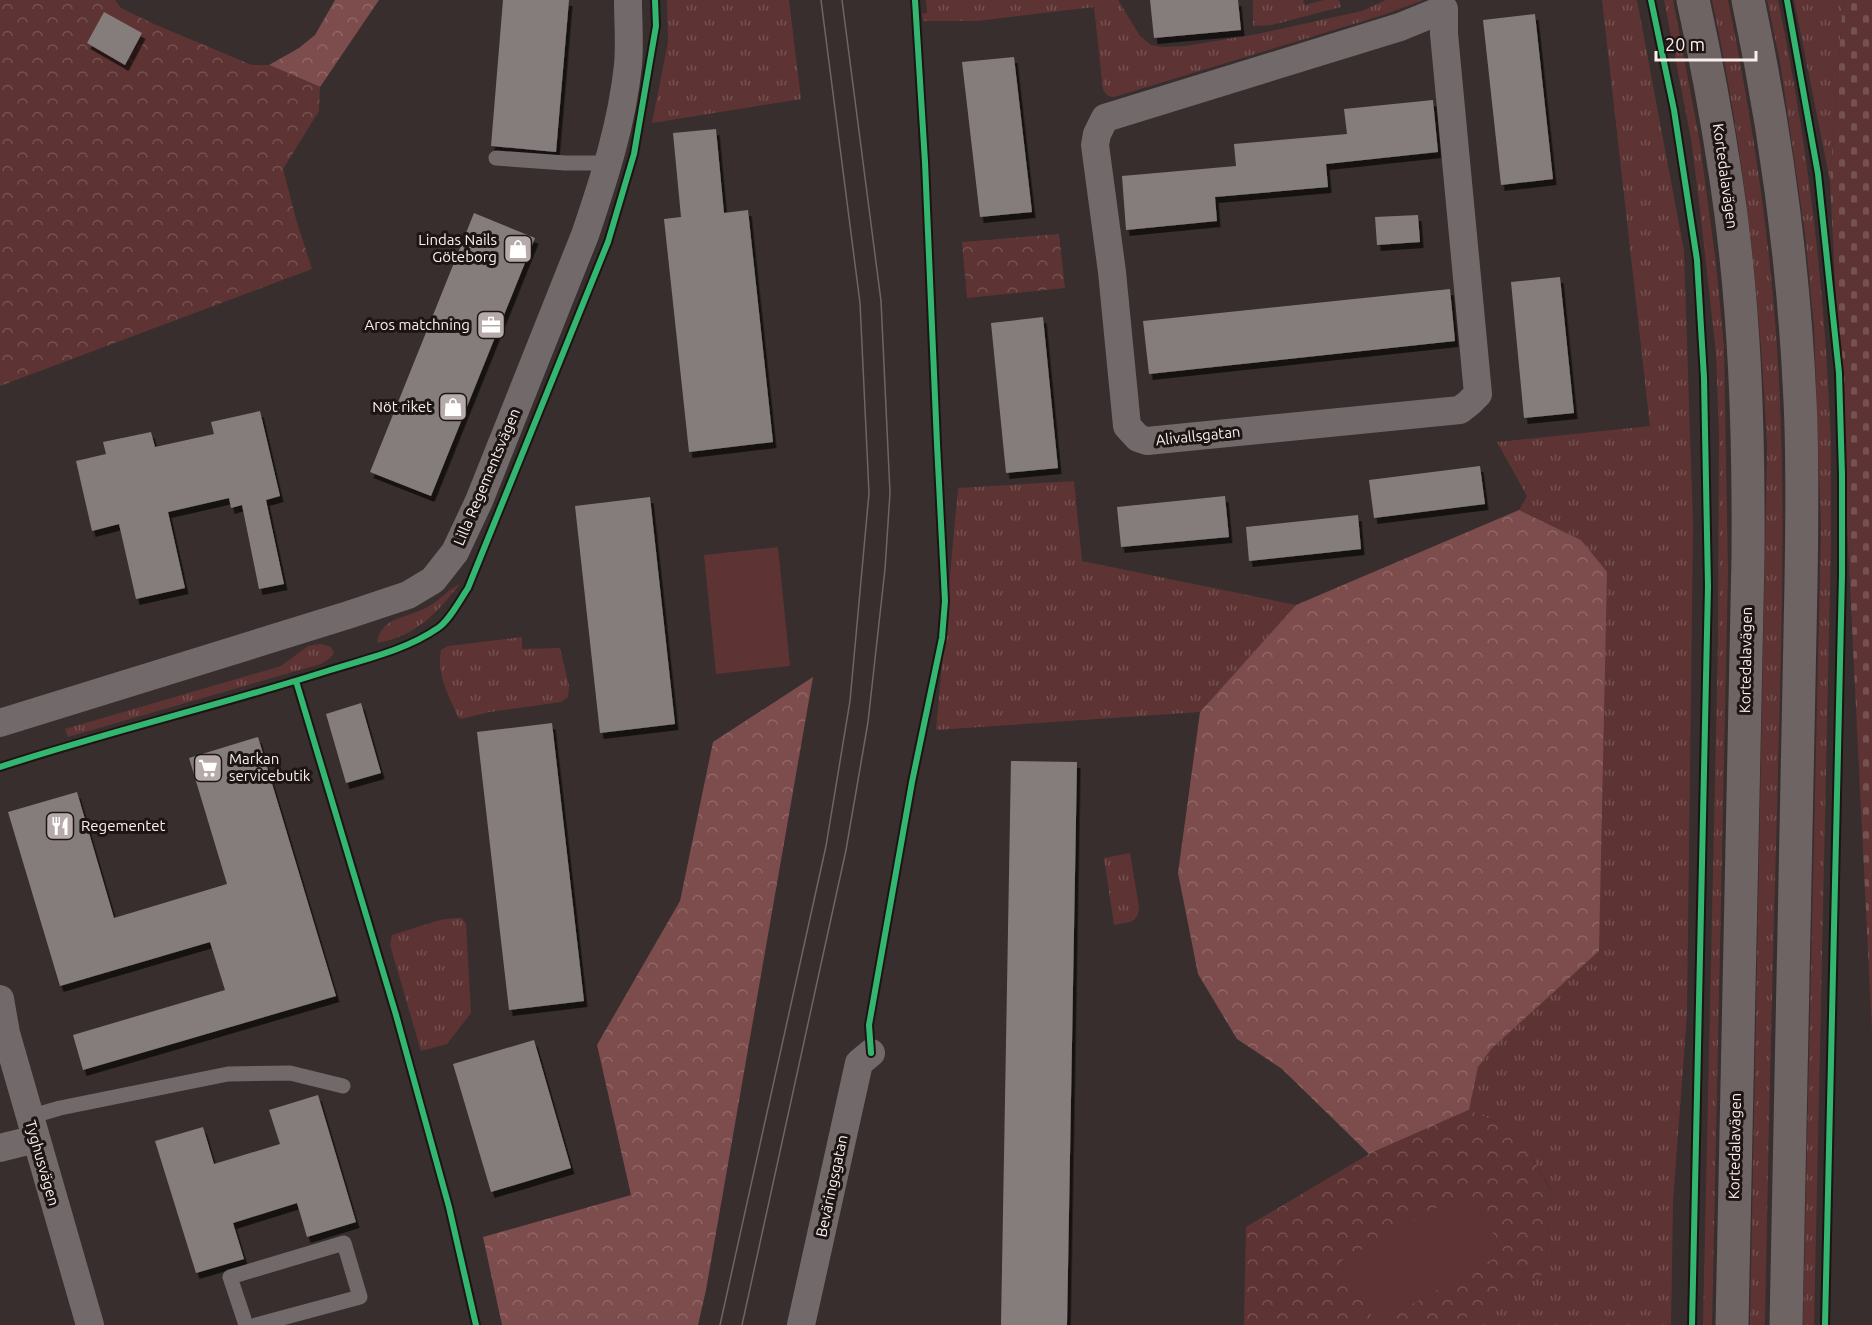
<svg xmlns="http://www.w3.org/2000/svg" width="1872" height="1325" viewBox="0 0 1872 1325" font-family="Ubuntu,sans-serif">
  <style>
    .grass { fill: url(#grass-tufts) }
    .forest { fill: url(#forest-crowns) }
    .cemetery { fill: url(#cemetery-stones) }
    .park { fill: url(#park-crowns) }
    .pitch { fill: #5d3433 }
    .building { fill: #857d7c; filter: url(#shadow) }
    .lines { fill: none; stroke-linecap: round; stroke-linejoin: round }
    .lane { stroke: #726a6a; stroke-width: 15 }
    .street { stroke: #726a6a; stroke-width: 28 }
    .secondary { stroke: #6e6464; stroke-width: 33 }
    .tram { stroke: #6e6666; stroke-width: 1.5 }
    .cycleway-casing { stroke: #1d1514; stroke-width: 10 }
    .cycleway { stroke: #33b770; stroke-width: 6 }
    .labels { text-anchor: middle; stroke-width: 6; stroke-linejoin: round; paint-order: stroke }
    .street-label { font-size: 15px; fill: #fbefee; stroke: #1d1514 }
    .poi-label { font-size: 15px; fill: #fbefee; stroke: #1d1514; text-anchor: end }
  </style>
  <defs>
    <pattern id="grass-tufts" width="24" height="20" patternUnits="userSpaceOnUse" patternTransform="scale(1.5)"><rect width="24" height="20" fill="#5d3433"/><path d="M3 7l-1-3M5 7V3M7 7l1-3M15 17l-1-3M17 17v-4M19 17l1-3" fill="none" stroke="#755251"/></pattern>
    <pattern id="forest-crowns" width="20" height="18" patternUnits="userSpaceOnUse" patternTransform="scale(1.5)"><rect width="20" height="18" fill="#7c4d4c"/><path d="M2 6a3 3 0 1 1 6 0M12 15a3 3 0 1 1 6 0" fill="none" stroke="#906766"/></pattern>
    <pattern id="cemetery-stones" width="16" height="16" patternUnits="userSpaceOnUse" patternTransform="scale(1.5)"><rect width="16" height="16" fill="#5d3433"/><path d="M2 7V4a2 2 0 0 1 4 0v3zM10 15v-3a2 2 0 0 1 4 0v3z" fill="#755251"/></pattern>
    <pattern id="park-crowns" width="20" height="18" patternUnits="userSpaceOnUse" patternTransform="scale(1.5)"><rect width="20" height="18" fill="#5d3433"/><path d="M2 6a3 3 0 1 1 6 0M12 15a3 3 0 1 1 6 0" fill="none" stroke="#755251"/></pattern>
    <filter id="shadow"><feDropShadow dx="3.5" dy="6" stdDeviation="0" flood-color="#0009"/></filter>
  </defs>
  <rect width="100%" height="100%" fill="#372e2d"/>
  <path class="grass" d="M667 0H789L801 99 652 123 668 42Z
    M926 0H1118L1140 36 1151 45 1162 47 1186 46 1257 34 1362 11 1386 0H1424L1380 16 1114 97 1108 96 1103 90 1094 7 977 21H923L922 14 927 13Z
    M1253 0H1303L1305 5 1324 0H1339L1341 7 1272 25 1253 26Z
    M1602 0H1637L1684 251 1693 525 1687 1015 1673 1201 1671 1325H1453L1545 1272 1551 1190 1527 1148 1499 1123 1469 1110 1478 1066 1492 1048 1581 540 1519 510 1527 496 1497 442 1650 426Z
    M1664 0H1673L1699 137 1716 263 1724 347 1728 572 1712 1325H1703L1718 642 1719 435 1716 353 1699 201 1691 139Z
    M1712 0H1728C1755 133 1775 268 1780 404 1786 539 1780 675 1777 811 1772 982 1768 1154 1765 1325H1750L1767 448C1760 295 1744 150 1712 0Z
    M1767 0H1778C1807 139 1824 280 1830 422 1832 461 1830 501 1831 541L1814 1325H1803L1821 528 1814 328 1805 233 1780 62Z
    M1794 0H1843L1830 181Z
    M1074 481 1082 561 1296 605 1200 712 936 730 958 488Z
    M460 584C436 614 416 636 377 643 378 635 382 627 389 623 399 616 417 614 429 606 441 600 448 589 460 584Z
    M522 637V649L560 648 569 686 568 697 561 702 490 712 461 719 458 717C449 696 436 674 441 650L448 646Z
    M321 644 331 647 334 653 330 658 321 664 68 737 65 729 281 666 308 646Z
    M1130 853 1139 907C1138 924 1128 922 1114 925L1104 858Z
    M454 918H462L466 924 471 1013 447 1044 421 1051 390 945 392 935 440 920Z"/>
  <path class="forest" d="M335 0H379L320 87 269 65 299 48 315 35Z
    M1519 510 1581 540 1607 572 1599 951 1492 1048 1478 1067 1469 1110 1369 1154 1282 1069 1237 1039 1198 974 1178 873 1200 712 1296 605Z
    M813 677 706 1290 698 1325H502L483 1237 631 1195 597 1045 680 901 713 742Z"/>
  <path class="cemetery" d="M1843 0H1872V1032L1830 181Z"/>
  <path class="park" d="M0 0H115L121 8 154 24 252 65H269L320 87 319 111 283 169 296 219 312 269 0 386Z
    M1059 234 1065 288 967 298 962 242Z
    M1469 1110 1499 1123 1527 1148 1551 1191 1545 1273 1453 1325H1244L1246 1227 1369 1154Z"/>
  <path class="pitch" d="M778 547 790 666 716 674 704 555Z
    M1469 1190 1504 1253 1376 1324 1341 1261Z"/>
  <path class="building" d="M503 0H569L556 152 491 146Z
    M1150 0H1238L1241 30 1154 38Z
    M104 12 142 33 125 65 87 43Z
    M1535 14 1553 179 1501 185 1483 20Z
    M1014 57 1032 212 980 217 962 62Z
    M1433 100 1438 152 1326 164 1328 187 1215 197 1217 221 1126 230 1122 176 1236 166 1234 144 1347 134 1344 109Z
    M716 129 724 213 748 210 773 442 689 452 664 219 681 217 673 133Z
    M474 213 535 238 431 496 370 472Z
    M1418 215 1420 242 1377 245 1375 217Z
    M1560 277 1574 413 1524 418 1511 282Z
    M1450 289 1455 341 1149 374 1143 321Z
    M1043 317 1058 468 1006 473 991 323Z
    M260 411 280 496 266 500 284 584 259 589 242 505 231 508 229 498 168 512 185 588 136 599 119 524 92 531 76 461 106 454 103 442 151 432 155 447 214 434 211 422Z
    M1480 466 1485 504 1374 518 1369 480Z
    M1225 496 1229 537 1121 547 1117 507Z
    M650 497 675 724 600 733 575 506Z
    M1358 515 1361 549 1249 561 1246 527Z
    M361 703 381 773 346 783 326 714Z
    M552 723 584 1001 509 1010 477 732Z
    M258 737 336 996 83 1070 73 1035 225 990 210 942 60 986 8 812 77 792 114 918 227 884 189 758Z
    M1011 761 1077 762 1067 1325H1001Z
    M534 1040 571 1168 491 1192 453 1064Z
    M318 1095 356 1222 307 1237 297 1203 233 1223 244 1259 196 1273 155 1141 203 1127 214 1164 280 1144 269 1110Z"/>
  <g class="lines">
    <path class="lane" d="M496 158 565 163H608
      M29 1117 60 1108 228 1074 290 1073 343 1086
      M246 1325 230 1277 344 1243 360 1297 256 1325"/>
    <path class="street" d="M1444 9V34L1478 394 1469 403 1460 410 1147 441 1138 438 1127 426 1112 272 1095 145 1097 134 1105 118 1400 27Z
      M0 723 348 615 408 595 433 580 455 552 479 501 585 235C604 179 622 124 628 65 630 44 628 21 628 0
      M0 999 6 1033 90 1325
      M0 1148 36 1139
      M801 1325 859 1063 871 1053"/>
    <path class="secondary" d="M1693 0C1706 59 1717 119 1726 179 1745 304 1749 431 1748 557L1732 1325
      M1748 0C1776 132 1794 266 1800 401 1803 461 1802 522 1801 583L1786 1325"/>
    <path class="tram" d="M720 1325 826 846 850 701 869 493 860 303 821 0
      M742 1325 846 850 868 722 885 569 890 493 881 301 842 0"/>
    <g class="cycleway-casing">
      <path id="cycleway" d="M1651 0 1674 110 1697 260 1704 378 1708 586 1692 1325
        M1787 0 1818 174 1839 373 1842 474V574L1825 1325
        M296 681 396 1015 449 1207 476 1325
        M0 767C107 732 217 706 324 672 361 660 405 651 438 628 449 621 460 600 468 588L608 242 634 154 656 26 655 0
        M871 1053 869 1025 912 782 942 638 945 601 937 444 925 162 915 0"/>
    </g>
    <use href="#cycleway" class="cycleway"/>
  </g>
  <defs>
    <g id="shop-square" transform="scale(1.5)"><rect x="-9" y="-9" width="18" height="18" rx="4" fill="#b6abaa" stroke="#1d1514"/><path d="M-5-2.5h2.3a2.7 3.5 0 0 1 5.4 0H5L5.5 6h-11ZM-1.5-2.5h3a1.5 2.3 0 0 0-3 0Z" fill="#fff"/></g>
    <g id="office-square" transform="scale(1.5)"><rect x="-9" y="-9" width="18" height="18" rx="4" fill="#b6abaa" stroke="#1d1514"/><path d="M-6-3h4V-5.5h4V-3h4V5H-6ZM-1-4.5V-3h2v-1.5ZM-6 0V1H6V0Z" fill="#fff"/></g>
    <g id="supermarket-square" transform="scale(1.5)"><rect x="-9" y="-9" width="18" height="18" rx="4" fill="#b6abaa" stroke="#1d1514"/><path d="M-6-5.5h2.5l.6 2H6L4.5 2H-2.5L-4.4-4H-6ZM-1.5 3.2a1.3 1.3 0 1 0 .1 0ZM3 3.2a1.3 1.3 0 1 0 .1 0Z" fill="#fff"/></g>
    <g id="restaurant-square" transform="scale(1.5)"><rect x="-9" y="-9" width="18" height="18" rx="4" fill="#b6abaa" stroke="#1d1514"/><path d="M-5-6h1v4h1v-4h1v4h1v-4h1v5L-1.5 .5V6h-2V.5L-5-1ZM5-6V6H3V1.5H1.5Q1.5-4 5-6Z" fill="#fff"/></g>
  </defs>
  <g fill-rule="evenodd">
    <use href="#shop-square" x="518" y="249"/>
    <use href="#office-square" x="491" y="325"/>
    <use href="#shop-square" x="453" y="407"/>
    <use href="#supermarket-square" x="208" y="768"/>
    <use href="#restaurant-square" x="60" y="826"/>
  </g>
  <g class="labels">
    <g class="street-label">
      <text transform="translate(1725 176) rotate(82)" y="5">Kortedalavägen</text>
      <text transform="translate(1198 436) rotate(-6)" y="5">Alivallsgatan</text>
      <text transform="translate(487 477) rotate(-67)" y="5">Lilla Regementsvägen</text>
      <text transform="translate(1746 660) rotate(-89)" y="5">Kortedalavägen</text>
      <text transform="translate(1735 1146) rotate(-89)" y="5">Kortedalavägen</text>
      <text transform="translate(42 1163) rotate(74)" y="5">Tyghusvägen</text>
      <text transform="translate(832 1186) rotate(-78)" y="5">Beväringsgatan</text>
    </g>
    <g class="poi-label">
      <text x="497" y="245">Lindas Nails<tspan x="497" dy="17">Göteborg</tspan></text>
      <text x="470" y="330">Aros matchning</text>
      <text x="432" y="412">Nöt riket</text>
      <text x="229" y="764" text-anchor="start">Markan<tspan x="229" dy="17">servicebutik</tspan></text>
      <text x="81" y="831" text-anchor="start">Regementet</text>
    </g>
  </g>
  <path d="M1656 51v9h100v-9" fill="none" stroke="#fbefee" stroke-width="3"/>
  <text x="1665" y="51" font-size="18" fill="#fbefee" stroke="#1d1514" stroke-width="4.5" paint-order="stroke">20 m</text>
</svg>
